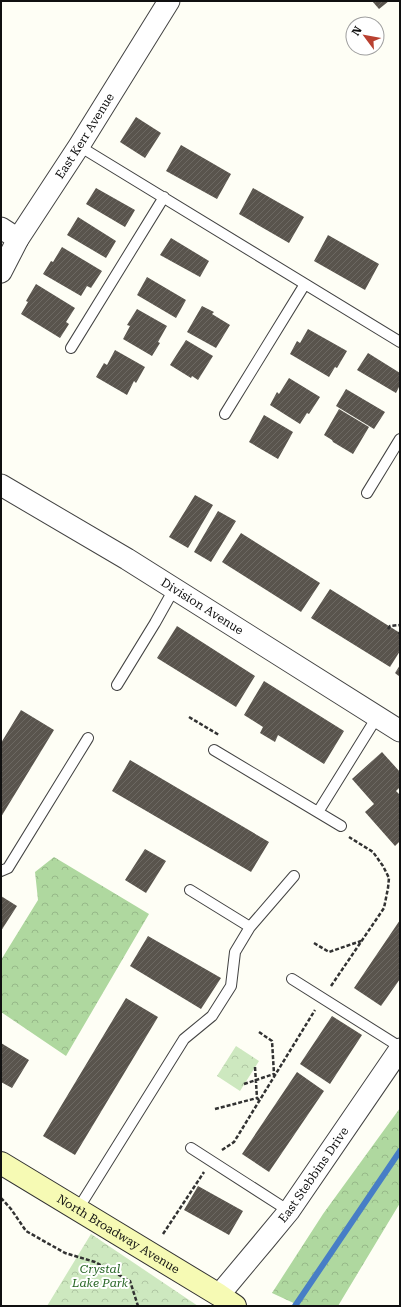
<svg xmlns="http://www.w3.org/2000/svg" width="401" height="1307" viewBox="0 0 401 1307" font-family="'Roboto Serif',serif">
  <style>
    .forest { fill: url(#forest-crowns) }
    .park { fill: url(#park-crowns) }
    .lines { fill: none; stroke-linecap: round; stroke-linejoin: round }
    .stream { stroke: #477ec6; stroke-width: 6 }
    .building { fill: url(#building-hatch) }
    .lane-casing { stroke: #434343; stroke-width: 12 }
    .street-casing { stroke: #434343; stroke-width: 23 }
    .secondary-casing { stroke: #323232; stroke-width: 24 }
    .path { stroke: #323232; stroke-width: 2.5; stroke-dasharray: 4 2; stroke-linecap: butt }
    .lane { stroke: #fff; stroke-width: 10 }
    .street { stroke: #fff; stroke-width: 21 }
    .secondary { stroke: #f6fab4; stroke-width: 22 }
    .labels { text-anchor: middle; stroke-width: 4; stroke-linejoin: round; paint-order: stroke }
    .street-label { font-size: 12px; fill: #101010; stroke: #fff }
    .park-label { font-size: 12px; font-style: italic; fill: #266523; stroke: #fff }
  </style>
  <defs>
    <pattern id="forest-crowns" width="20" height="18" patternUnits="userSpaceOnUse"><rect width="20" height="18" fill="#afd89f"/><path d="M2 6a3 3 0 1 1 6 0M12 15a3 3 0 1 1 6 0" fill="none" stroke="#96b888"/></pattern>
    <pattern id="park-crowns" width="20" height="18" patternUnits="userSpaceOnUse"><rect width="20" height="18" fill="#cde8bf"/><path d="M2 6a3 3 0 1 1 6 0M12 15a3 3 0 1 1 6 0" fill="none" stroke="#afc6a3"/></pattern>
    <pattern id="building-hatch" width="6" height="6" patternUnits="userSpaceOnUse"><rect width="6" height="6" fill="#59544d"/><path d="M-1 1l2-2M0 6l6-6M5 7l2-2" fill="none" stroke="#6c6862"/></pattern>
  </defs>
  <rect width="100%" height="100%" fill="#fefef5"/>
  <path class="forest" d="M54 857 149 914 66 1056 1 1012V960L38 900 35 872Z
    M400 1108V1203L338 1306H300L272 1293 323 1214Z"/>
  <path class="park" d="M236 1046 259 1061 240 1091 217 1076Z
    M91 1234 198 1306H47Z"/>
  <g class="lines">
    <path class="stream" d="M295 1306 400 1151"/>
  </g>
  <path class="building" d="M372 1H389L379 9Z
    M136 117 161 133 145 158 120 142Z
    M181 145 231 174 217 199 166 171Z
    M96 188 135 210 125 227 86 204Z
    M253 188 304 217 289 243 239 214Z
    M78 217 116 241 106 258 67 235Z
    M328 235 379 264 365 290 314 261Z
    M171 238 209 261 200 277 160 255Z
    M62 247 102 271 91 288 87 286 81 296 43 274 51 261 53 262Z
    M147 277 186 300 176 318 137 295Z
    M36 284 75 308 66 322 69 324 60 338 21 314 28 302 26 301Z
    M202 306 214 312 212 314 230 325 216 348 187 332Z
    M137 309 167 326 158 342 160 343 152 356 123 339 130 326 127 325Z
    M308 329 347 351 337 368 335 367 329 377 290 354 297 341 300 343Z
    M186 340 213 356 198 380 192 376 191 378 170 365Z
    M115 350 145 367 136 383 134 381 127 395 96 377 104 363 107 365Z
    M368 353 400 373V385L396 393 357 370Z
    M289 378 320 397 309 414 307 413 300 424 270 405 277 392 279 394Z
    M346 389 385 412 374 429 336 406Z
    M339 409 369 427 353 454 333 442 332 440 324 435Z
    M264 415 293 432 278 459 249 442Z
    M195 495 213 505 188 548 169 537Z
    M218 511 236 521 211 562 194 552Z
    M241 533 320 583 301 612 222 562Z
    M330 589 400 633V651L390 667 311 618Z
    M177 626 255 676 236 707 157 658Z
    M400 665V677L395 673Z
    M264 681 344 731 324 764 278 735 275 742 260 733 263 727 244 715Z
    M21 710 54 730 1 817V743Z
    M382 752 400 772V787L396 791 400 795V841L395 846 365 812 374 804 352 779Z
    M130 760 269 842 251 872 112 791Z
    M145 849 166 861 146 893 125 880Z
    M1 896 17 906 1 931Z
    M400 920V979L381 1006 354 988Z
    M148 936 221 978 201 1009 130 966Z
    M126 998 158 1017 75 1155 43 1136Z
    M332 1016 362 1035 330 1084 300 1064Z
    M1 1043 29 1060 12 1088 1 1082Z
    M297 1072 324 1091 269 1172 242 1154Z
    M198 1186 243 1211 229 1235 184 1210Z"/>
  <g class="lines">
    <g class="lane-casing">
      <path id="lane" d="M79 146 400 342
        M71 348 164 197
        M225 414 305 284
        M367 493 400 439
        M117 685 155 623 174 589
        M214 750 341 826
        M318 812 377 717
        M1 871 8 868 88 738
        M190 890 250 927
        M292 979 400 1047
        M191 1148 289 1211
        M78 1209 184 1039 212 1016 231 986 235 952 250 927 294 876"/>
    </g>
    <g class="street-casing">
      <g id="street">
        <path d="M1 228 18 239"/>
        <path id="s1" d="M1 272 18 239 79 146 169 1"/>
        <path id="s2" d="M1 485 127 559 400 731"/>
        <path id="s3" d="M219 1295 265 1240 289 1211 400 1049"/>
      </g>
    </g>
    <g class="secondary-casing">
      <g id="secondary">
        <path id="s4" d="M1 1163 219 1295 235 1306"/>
      </g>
    </g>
    <path class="path" d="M388 629 390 626 400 625
      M399 634 400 632
      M189 717 219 735
      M314 943 329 952 361 941
      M331 986 384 908 388 888 389 878 383 866 373 852 349 837
      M259 1032 272 1041 274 1074
      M255 1067 257 1098
      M244 1084 274 1074
      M215 1109 257 1098 259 1100
      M222 1150 234 1142 315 1010
      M1 1198 11 1209 26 1231 65 1253 95 1262 130 1281 138 1306
      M163 1234 204 1172"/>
    <use href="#lane" class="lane"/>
    <use href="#street" class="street"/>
    <use href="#secondary" class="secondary"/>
  </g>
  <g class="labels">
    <g class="street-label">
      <text dy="4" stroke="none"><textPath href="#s1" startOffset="160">East Kerr Avenue</textPath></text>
      <text dy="4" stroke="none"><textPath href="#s2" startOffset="235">Division Avenue</textPath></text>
      <text dy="4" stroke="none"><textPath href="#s3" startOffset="153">East Stebbins Drive</textPath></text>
      <text dy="4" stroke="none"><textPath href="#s4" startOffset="137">North Broadway Avenue</textPath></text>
    </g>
    <g class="park-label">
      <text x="100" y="1273">Crystal<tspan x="100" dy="14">Lake Park</tspan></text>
    </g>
  </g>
  <rect width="401" height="1307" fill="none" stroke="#101010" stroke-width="4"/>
  <g transform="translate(365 36) rotate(302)"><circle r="19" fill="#ffffff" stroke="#9f9f9f"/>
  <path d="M0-3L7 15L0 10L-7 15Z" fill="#b94030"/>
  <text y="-6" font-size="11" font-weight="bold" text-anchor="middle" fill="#101010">N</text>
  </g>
</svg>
